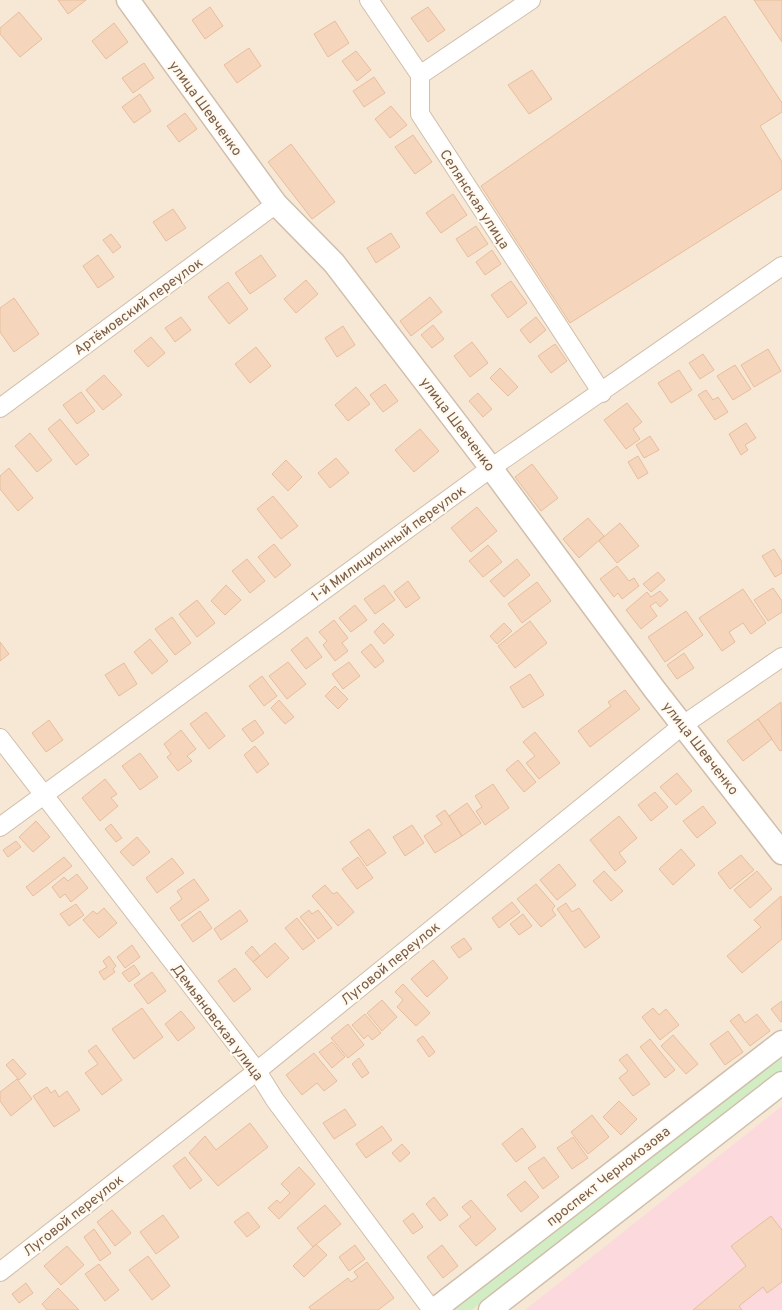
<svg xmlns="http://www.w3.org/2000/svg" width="782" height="1310" viewBox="0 0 782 1310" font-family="Overpass,sans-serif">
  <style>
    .residential { fill: #f6e8d5 }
    .medical { fill: #fcd9dc }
    .green { fill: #d2edc4 }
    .building { fill: #f5d6bd; stroke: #e8bd9c }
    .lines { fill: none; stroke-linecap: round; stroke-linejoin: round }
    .minor-casing { stroke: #d0beab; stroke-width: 20 }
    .tertiary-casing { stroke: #d0beab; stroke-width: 25 }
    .minor { stroke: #fff; stroke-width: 18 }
    .tertiary { stroke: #fff; stroke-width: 22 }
    .labels { text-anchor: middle; stroke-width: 4; stroke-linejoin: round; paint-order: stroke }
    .street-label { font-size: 14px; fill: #795c49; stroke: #fff9ee }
  </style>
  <rect width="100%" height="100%" fill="#fef6e7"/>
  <path class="residential" d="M0 0H782V1310H0Z"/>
  <path class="medical" d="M782 1106V1310H525Z"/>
  <path class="green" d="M782 1050V1071L472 1310H450Z"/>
  <path class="building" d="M58 0H86L68 14Z
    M754 0H782V42Z
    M210 7 223 26 205 39 192 20Z
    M428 7 445 30 428 42 411 18Z
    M19 12 42 39 20 57 0 34V28Z
    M725 16 782 103V112L760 126 782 162V189L570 323 481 186Z
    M335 21 349 43 328 57 314 34Z
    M114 23 128 42 106 59 92 41Z
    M249 48 261 66 237 83 224 65Z
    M356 51 371 70 357 81 342 61Z
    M144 63 154 78 133 93 122 78Z
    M532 70 552 99 529 114 508 85Z
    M374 77 385 93 364 107 353 91Z
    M140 94 151 111 134 123 122 107Z
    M391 106 407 125 390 138 375 119Z
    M185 113 197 129 179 142 167 126Z
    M413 135 432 162 415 174 395 147Z
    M291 144 335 202 312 219 268 162Z
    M453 194 467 215 441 233 426 213Z
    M173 209 186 228 166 241 153 222Z
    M476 226 488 244 468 257 456 239Z
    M391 233 400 247 376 263 367 248Z
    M111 234 121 247 113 253 103 240Z
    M492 250 501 264 485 275 476 262Z
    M98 255 114 277 98 288 83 266Z
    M261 255 276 276 250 294 235 273Z
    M306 280 318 294 296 313 284 299Z
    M511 281 527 303 508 318 491 295Z
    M228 282 248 309 229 324 208 297Z
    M430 297 442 312 411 336 400 321Z
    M14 298 39 334 14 352 0 332V308Z
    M181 317 191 330 175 342 165 328Z
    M536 317 546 330 530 343 520 330Z
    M433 325 444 339 432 348 421 335Z
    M343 326 355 345 337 357 325 338Z
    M151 337 165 353 148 367 134 351Z
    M472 342 488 363 470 377 454 356Z
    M555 344 567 361 551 373 538 356Z
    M256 347 271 366 250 383 235 364Z
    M768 349 781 371 754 387 741 365Z
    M703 354 714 370 700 379 689 363Z
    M735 365 751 389 733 400 717 376Z
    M500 368 518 387 508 396 490 378Z
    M679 370 692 390 671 403 658 383Z
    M104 375 122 395 103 410 86 390Z
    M385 384 398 401 383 412 370 395Z
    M356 387 370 404 348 421 335 405Z
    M706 390 713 400 718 397 728 412 715 420 698 395Z
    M81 392 95 411 77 424 63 405Z
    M478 393 492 409 483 417 469 401Z
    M627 403 642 422 633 429 640 439 626 449 604 420Z
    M60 419 89 455 76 465 48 429Z
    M746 423 756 438 745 445 748 450 741 455 729 434Z
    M420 429 439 451 414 472 395 450Z
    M30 433 52 460 37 472 15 446Z
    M650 436 659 450 644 458 636 445Z
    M638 456 648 473 638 479 628 462Z
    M336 458 349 473 330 488 318 473Z
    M286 460 302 477 288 491 272 474Z
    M532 464 558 498 541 511 515 477Z
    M9 468 33 498 18 511 0 489V476Z
    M273 496 298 526 281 539 257 509Z
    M477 507 497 531 471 552 451 528Z
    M588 518 604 536 579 558 563 539Z
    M620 523 639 546 617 563 599 541Z
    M274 544 291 565 275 578 258 557Z
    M488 545 502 562 483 577 469 561Z
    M774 549 782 562V573L775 577 762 556Z
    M247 559 265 581 250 593 232 571Z
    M517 559 530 575 504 597 490 581Z
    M617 566 629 581 634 578 639 586 622 599 618 593 614 597 600 579Z
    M658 572 665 580 651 592 643 584Z
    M408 581 420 598 406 608 394 592Z
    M537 582 551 601 522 623 508 604Z
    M226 585 241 600 225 615 211 601Z
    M384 585 395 600 375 614 364 599Z
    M773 588 782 601V612L768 621 754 600Z
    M743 589 766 623 751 634 743 623 729 632 735 642 722 651 699 618Z
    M660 591 668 600 660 607 656 602 650 606 657 616 641 629 626 610 647 592 651 597Z
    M197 600 215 623 197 637 179 614Z
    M355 605 367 620 351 632 339 618Z
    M686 611 703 635 665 662 648 637Z
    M172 617 191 643 175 655 155 629Z
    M334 620 348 638 342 643 348 651 335 661 323 645 327 641 319 632Z
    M530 621 547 643 515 668 498 646Z
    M383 623 394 635 384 644 374 632Z
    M504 623 512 631 497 644 490 636Z
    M307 637 322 657 306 669 291 650Z
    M150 639 168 661 152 674 134 652Z
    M0 642 9 654 0 661Z
    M371 644 384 661 375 668 361 652Z
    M684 653 694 668 677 679 667 665Z
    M288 662 306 684 287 699 269 676Z
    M349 662 360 676 343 689 332 674Z
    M124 663 137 684 119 696 105 675Z
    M530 674 544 695 523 708 510 687Z
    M262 676 277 696 264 706 249 686Z
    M335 686 348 699 338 709 325 696Z
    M625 690 640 709 590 747 578 731 611 706 608 702Z
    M279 700 294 717 285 724 271 708Z
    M781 702 782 750 780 751 758 719Z
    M206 712 225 736 209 749 190 724Z
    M758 719 772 739 743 761 727 741Z
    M49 720 63 740 46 752 32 733Z
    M255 720 264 733 252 742 242 729Z
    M181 730 196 749 187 756 192 761 178 771 167 757 171 754 164 744Z
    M535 732 560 763 539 779 526 763 535 756 523 742Z
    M255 746 269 764 257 773 244 755Z
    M140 753 158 777 140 790 122 766Z
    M518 760 536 782 524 792 506 770Z
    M677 773 692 791 676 805 660 787Z
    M105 779 117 794 111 798 118 806 100 821 82 798Z
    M493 784 509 808 485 825 476 811 482 807 475 796Z
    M655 792 668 807 651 821 638 805Z
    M467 803 481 823 462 836 449 816Z
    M703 806 716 823 697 838 683 821Z
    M445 810 462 836 435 853 424 836 442 824 436 816Z
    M619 816 637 838 619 853 626 862 615 871 590 840Z
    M36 821 50 837 33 852 19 837Z
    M111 824 122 838 116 842 105 829Z
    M412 825 424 843 405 856 393 837Z
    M369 829 386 853 367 866 350 842Z
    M137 837 150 852 133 866 120 852Z
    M16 841 21 847 8 857 3 850Z
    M681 849 695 865 673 885 659 869Z
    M741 855 754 870 730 889 718 873Z
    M64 857 72 866 33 896 26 887Z
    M358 857 373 878 357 889 342 869Z
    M172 858 184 873 157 893 146 878Z
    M559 864 576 885 557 900 540 880Z
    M604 871 623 891 611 901 593 881Z
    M757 871 772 889 750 908 734 890Z
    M77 874 88 888 71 902 65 894 60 898 52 887 64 877 68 881Z
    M194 879 209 900 179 921 170 908 182 899 177 891Z
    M536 884 555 906 552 910 556 915 541 927 517 899Z
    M325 885 333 894 337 892 354 912 338 926 312 896Z
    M781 896 782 939 742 973 727 956 761 927 754 920Z
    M512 902 520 912 499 928 492 918Z
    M566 903 572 912 579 908 600 937 585 948 557 909Z
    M76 904 84 915 69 926 60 914Z
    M104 908 117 923 99 938 83 920 93 911 97 914Z
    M240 910 248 921 221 940 214 929Z
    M309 910 312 914 318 910 332 928 318 939 300 917Z
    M200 911 212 928 193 942 181 925Z
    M523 914 532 926 519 935 510 924Z
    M297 918 315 941 303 950 285 928Z
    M464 938 472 949 459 958 451 947Z
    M275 943 289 958 267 978 253 962Z
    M132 945 140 957 125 968 117 957Z
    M252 946 260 956 253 962 245 953Z
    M109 956 116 966 113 969 115 972 104 980 99 972 107 967 103 961Z
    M433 960 448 978 427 997 411 979Z
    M134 965 140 974 129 982 122 973Z
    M235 968 251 989 234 1002 218 981Z
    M152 972 166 991 148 1004 134 985Z
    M403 984 430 1013 416 1026 397 1007 403 1000 395 992Z
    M382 1000 397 1017 382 1031 367 1013Z
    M782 1001V1021L781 1022 771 1009Z
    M142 1008 163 1037 134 1059 112 1029Z
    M653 1008 659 1015 666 1009 679 1025 660 1040 642 1017Z
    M181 1011 195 1028 178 1041 165 1024Z
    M365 1014 381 1033 372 1040 368 1035 364 1039 352 1025Z
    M739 1014 745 1023 757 1014 770 1031 750 1046 730 1021Z
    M348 1024 364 1045 348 1058 331 1038Z
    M728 1031 743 1052 725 1065 710 1044Z
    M673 1035 698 1064 686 1074 661 1046Z
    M423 1036 435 1052 429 1057 417 1040Z
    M650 1039 675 1070 665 1078 640 1047Z
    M332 1042 345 1057 332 1068 319 1052Z
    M96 1045 122 1080 102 1095 85 1073 98 1064 88 1051Z
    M314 1053 337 1081 324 1091 317 1083 302 1095 286 1075Z
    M627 1054 650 1084 633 1096 619 1078 628 1071 619 1060Z
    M359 1058 369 1073 362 1078 352 1064Z
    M13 1059 26 1074 19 1080 6 1065Z
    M17 1079 32 1099 11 1116 0 1101V1092Z
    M47 1087 51 1093 55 1090 59 1097 67 1091 80 1110 54 1127 33 1096Z
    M619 1101 637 1119 621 1135 603 1117Z
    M345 1109 356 1125 334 1139 323 1123Z
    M592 1115 609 1137 588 1154 571 1132Z
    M250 1123 268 1147 218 1186 189 1153 205 1136 216 1150Z
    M382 1126 392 1140 366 1158 356 1144Z
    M522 1128 536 1147 516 1162 502 1144Z
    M573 1137 588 1158 572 1169 557 1148Z
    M402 1144 410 1153 400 1162 392 1153Z
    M185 1157 202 1180 190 1189 173 1166Z
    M544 1157 559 1177 543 1189 528 1168Z
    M299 1167 315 1184 279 1219 268 1208 277 1200 280 1203 290 1193 281 1184Z
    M525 1181 539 1197 521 1212 507 1195Z
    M434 1197 448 1215 440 1221 426 1204Z
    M471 1200 496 1229 476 1246 459 1226 471 1217 462 1207Z
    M325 1205 341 1224 313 1247 297 1228Z
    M112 1210 131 1233 115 1246 97 1222Z
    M248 1212 260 1227 247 1237 234 1222Z
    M413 1213 423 1227 413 1234 403 1221Z
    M163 1215 179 1237 156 1254 140 1232Z
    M771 1216 782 1230V1282L767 1293 763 1287 739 1306 742 1310H693L746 1266 731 1246Z
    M94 1229 111 1253 100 1261 84 1237Z
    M316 1244 327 1255 304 1277 293 1266Z
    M355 1245 365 1259 349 1271 339 1257Z
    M442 1245 458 1266 443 1278 427 1257Z
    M67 1246 84 1265 61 1285 44 1266Z
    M148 1256 170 1286 152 1300 129 1270Z
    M367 1262 394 1298 378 1310H311L309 1307 348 1278 351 1282 358 1277 354 1272Z
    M99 1264 119 1290 105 1301 85 1274Z
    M26 1283 33 1293 19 1303 12 1294Z
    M58 1288 79 1310H47L42 1304Z"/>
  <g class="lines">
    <g class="minor-casing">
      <path id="minor" d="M369 0 420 75V114L602 393
        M420 75 531 0
        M0 408 276 204
        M0 738 257 1071 275 1100 432 1310
        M0 827 491 468 782 266
        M0 1272 257 1071 683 725 782 657"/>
    </g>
    <g class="tertiary-casing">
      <path id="tertiary" d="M128 0 276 204 334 263 491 468 655 690 782 853
        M434 1310 782 1042
        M490 1310 782 1083"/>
    </g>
    <use href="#minor" class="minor"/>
    <use href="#tertiary" class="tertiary"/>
  </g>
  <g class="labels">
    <g class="street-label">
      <text transform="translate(206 108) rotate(54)" y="5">улица Шевченко</text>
      <text transform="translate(475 199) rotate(57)" y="5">Селянская улица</text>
      <text transform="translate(138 306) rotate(-36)" y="5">Артёмовский переулок</text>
      <text transform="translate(458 424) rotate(53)" y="5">улица Шевченко</text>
      <text transform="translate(388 543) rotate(-36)" y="5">1-й Милиционный переулок</text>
      <text transform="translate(701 748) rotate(52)" y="5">улица Шевченко</text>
      <text transform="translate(390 963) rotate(-39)" y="5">Луговой переулок</text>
      <text transform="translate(218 1022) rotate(53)" y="5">Демьяновская улица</text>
      <text transform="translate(608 1176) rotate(-38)" y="5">проспект Чернокозова</text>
      <text transform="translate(73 1215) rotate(-38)" y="5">Луговой переулок</text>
    </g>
  </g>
</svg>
